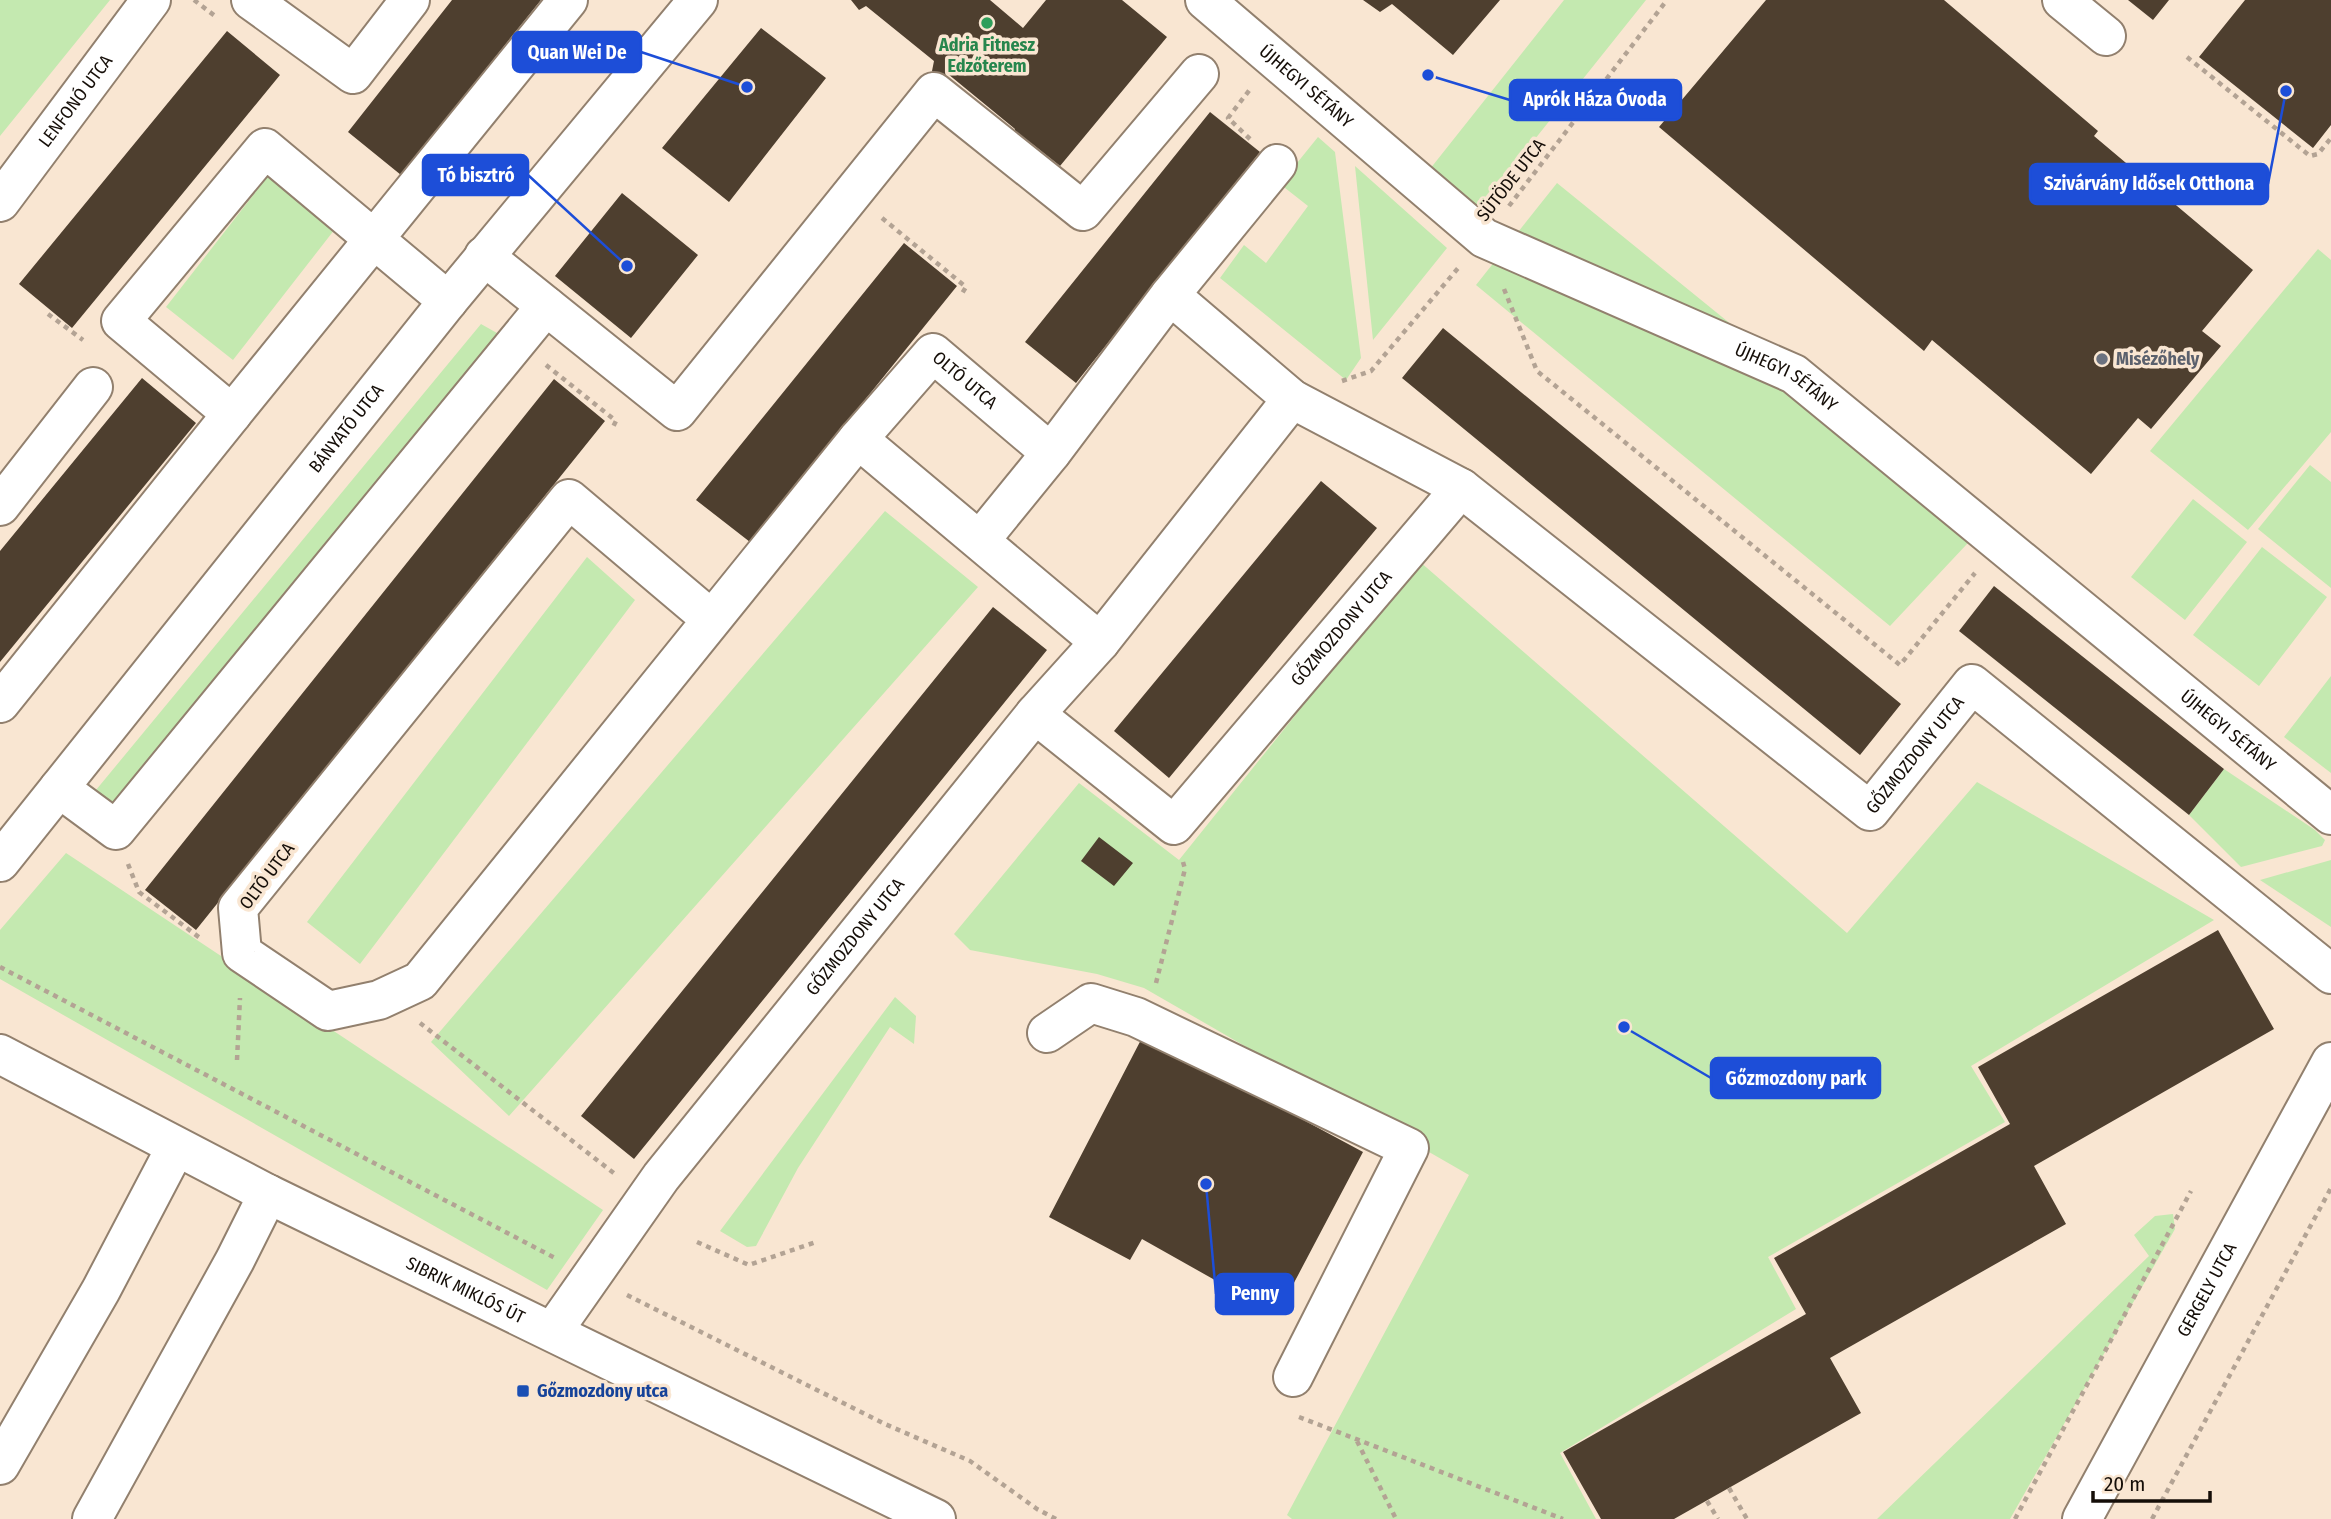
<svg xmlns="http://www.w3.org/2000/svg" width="2331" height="1519" viewBox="0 0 2331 1519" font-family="'Fira Sans Condensed',sans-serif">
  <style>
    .green { fill: #c4e9b0 }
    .building { fill: #4e3f2f }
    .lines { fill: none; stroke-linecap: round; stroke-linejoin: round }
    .minor-casing { stroke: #92806e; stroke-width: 42 }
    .path { stroke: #b3a394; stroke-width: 4.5; stroke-dasharray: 5 5; stroke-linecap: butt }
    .minor { stroke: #fff; stroke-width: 38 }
    .leisure-dot { fill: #2e9e5b; stroke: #f9e6d2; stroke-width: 2.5 }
    .worship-dot { fill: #6b7280; stroke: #f9e6d2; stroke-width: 2.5 }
    .transit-dot { fill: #1a4fb4; stroke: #f9e6d2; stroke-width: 2.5 }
    .labels { text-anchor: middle; stroke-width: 7; stroke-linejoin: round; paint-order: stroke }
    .leisure-label { font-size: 18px; font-weight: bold; fill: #27864d; stroke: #f9e6d2 }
    .street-label { font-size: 18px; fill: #150e08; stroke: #f9e6d2 }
    .worship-label { font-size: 18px; font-weight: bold; fill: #5b616d; stroke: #f9e6d2; text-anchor: start }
    .transit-label { font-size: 18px; font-weight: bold; fill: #164399; stroke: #f9e6d2; text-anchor: start }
    .leader { fill: none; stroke: #1d4ed8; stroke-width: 2.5 }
    .callout-dot { fill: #1d4ed8; stroke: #f9e6d2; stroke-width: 2.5 }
    .callout { fill: #1d4ed8; stroke: #1d4ed8; stroke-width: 2.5 }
    .callout-label { font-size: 19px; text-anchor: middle; font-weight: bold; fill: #fff }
  </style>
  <rect width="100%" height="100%" fill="#f9e6d2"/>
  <path class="green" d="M0 0H110L0 136Z
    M1564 0H1646L1480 208 1467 207 1426 174Z
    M1318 137 1335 152 1361 358 1346 380 1220 278 1244 245 1266 263 1308 206 1280 184Z
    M1355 166 1447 248 1373 340Z
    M268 176 335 229 233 360 166 307Z
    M1557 183 1982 528 1890 626 1476 285Z
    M2318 249 2331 260V432L2248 530 2150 451Z
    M481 324 504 337 126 814 96 790Z
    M2310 465 2331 482V588L2258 529Z
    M2193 499 2247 542 2185 620 2131 577Z
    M885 511 978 587 509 1116 431 1042Z
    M2262 547 2327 597 2259 686 2193 635Z
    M587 557 635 600 360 964 307 922Z
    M1419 561 1847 933 1977 782 2214 920 1971 1066 2005 1122 1768 1257 1796 1309 1560 1453 1596 1519H1292L1287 1515 1469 1175 1144 988 1097 974 970 950 954 934 1079 783 1179 860Z
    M2331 676V773L2284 737Z
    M2224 769 2315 830 2325 840 2322 846 2241 867 2189 815Z
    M66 853 603 1210 547 1290 0 979V930Z
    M2331 860V927L2260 880Z
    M895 997 916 1016 914 1044 890 1027 798 1168 756 1246 747 1247 720 1231Z
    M2173 1214 2175 1229 2010 1519H1877L2149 1256 2134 1235 2155 1216Z"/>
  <path class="building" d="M452 0H541L401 175 348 132Z
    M851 0H990L1023 28 1046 0H1122L1167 37 1060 166 1031 143 1024 145 1014 136 1015 129 948 74 941 79 932 71 934 61 866 6 859 10Z
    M1363 0H1500L1453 55 1392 4 1380 12Z
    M1766 0H1944L2098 131 2094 136 2253 270 2202 331 2221 346 2151 429 2138 418 2091 474 1932 340 1924 351 1659 127Z
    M2128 0H2169L2153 20Z
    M2245 0H2331V125L2313 148 2199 57Z
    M761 28 826 78 729 202 662 148Z
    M227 31 280 75 72 328 19 284Z
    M1210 112 1260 152 1076 383 1025 342Z
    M622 193 698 255 631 338 555 276Z
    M904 243 957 286 750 542 696 500Z
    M1443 328 1901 704 1860 755 1402 378Z
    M142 378 196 423 0 662V551Z
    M554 379 605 421 196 930 145 890Z
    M1321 481 1377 528 1169 778 1114 731Z
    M1994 586 2224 769 2189 815 1959 631Z
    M993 607 1047 650 634 1159 581 1116Z
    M1099 837 1133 863 1114 886 1081 861Z
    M2218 930 2274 1029 2034 1166 2066 1224 1830 1358 1861 1413 1674 1519H1601L1563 1452 1806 1314 1774 1258 2010 1124 1978 1067Z
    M1144 1034 1363 1152 1277 1315 1142 1239 1130 1260 1049 1217Z"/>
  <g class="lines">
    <g class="minor-casing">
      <g id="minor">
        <path d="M251 0 353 74 410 0"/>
        <path id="s1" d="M1205 0 1484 238 1794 374 2331 815"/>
        <path d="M2062 0 2106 36"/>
        <path id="s2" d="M0 202 151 0"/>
        <path d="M484 256 677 411 934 92 1083 211 1199 74"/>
        <path d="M1170 295 1277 164"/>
        <path d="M448 301 265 148 121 321 232 414 568 0"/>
        <path id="s3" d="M858 439 933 353 1051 453"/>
        <path d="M0 506 93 387"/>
        <path id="s4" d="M981 539 1051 453 1170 295 1292 399 1461 488 1870 811 1972 684 2331 974"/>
        <path d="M711 619 569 499 238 908 242 953 328 1011 379 1000 420 981 858 439 1100 642"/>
        <path d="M0 703 232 414"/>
        <path id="s5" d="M1035 714 1174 825 1461 488"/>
        <path d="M59 788 116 830 546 306"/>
        <path id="s6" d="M0 862 448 301 698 0"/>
        <path d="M1047 1033 1091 1003 1136 1017 1409 1148 1293 1377"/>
        <path id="s7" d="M0 1054 268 1194 936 1519"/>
        <path id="s8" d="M553 1331 661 1177 1035 714 1100 642 1292 399"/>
        <path d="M0 1465 101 1290 176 1147"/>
        <path d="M92 1519 235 1260 268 1194"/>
        <path id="s9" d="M2082 1519 2331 1062"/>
      </g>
    </g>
    <path class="path" d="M194 0 215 16
      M2187 57 2310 156 2318 154 2331 138
      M1250 139 1228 118 1251 88
      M1509 206 1667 0
      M882 218 966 287 961 295
      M1504 289 1537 371 1900 665 1975 573
      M48 314 83 340
      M546 365 616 421 613 427
      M1342 381 1371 371 1459 267
      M128 864 139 892 200 938
      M0 967 557 1259
      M1156 983 1185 869 1183 862
      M420 1023 615 1174
      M237 1060 240 998
      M697 1242 749 1265 816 1242
      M627 1295 885 1424 970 1461 1037 1509 1056 1519
      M1299 1417 1563 1519
      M1357 1441 1396 1519
      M1729 1488 1747 1519
      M1707 1501 1718 1519
      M2015 1519 2191 1191
      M2152 1519 2331 1188"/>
    <use href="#minor" class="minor"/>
  </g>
  <circle class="leisure-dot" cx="987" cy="23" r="7"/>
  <circle class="worship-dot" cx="2102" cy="359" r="7"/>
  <rect class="transit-dot" x="516" y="1384" width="14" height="14" rx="3.5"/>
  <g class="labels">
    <g class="leisure-label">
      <text x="987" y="51">Adria Fitnesz<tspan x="987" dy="21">Edzőterem</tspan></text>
    </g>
    <g class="street-label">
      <text dy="6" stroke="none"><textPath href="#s1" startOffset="133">ÚJHEGYI SÉTÁNY</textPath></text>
      <text dy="6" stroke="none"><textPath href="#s2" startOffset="126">LENFONÓ UTCA</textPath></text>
      <text transform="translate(1511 180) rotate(-52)" y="6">SÜTÖDE UTCA</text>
      <text dy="6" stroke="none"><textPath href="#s1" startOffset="700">ÚJHEGYI SÉTÁNY</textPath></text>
      <text dy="6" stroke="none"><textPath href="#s3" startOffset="156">OLTÓ UTCA</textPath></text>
      <text dy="6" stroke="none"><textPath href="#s6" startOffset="555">BÁNYATÓ UTCA</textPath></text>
      <text dy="6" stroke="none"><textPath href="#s5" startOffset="436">GŐZMOZDONY UTCA</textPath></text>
      <text dy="6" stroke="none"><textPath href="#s1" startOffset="1267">ÚJHEGYI SÉTÁNY</textPath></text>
      <text dy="6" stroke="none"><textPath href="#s4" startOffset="1253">GŐZMOZDONY UTCA</textPath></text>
      <text transform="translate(267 876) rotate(-53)" y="6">OLTÓ UTCA</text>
      <text dy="6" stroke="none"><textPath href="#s8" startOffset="497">GŐZMOZDONY UTCA</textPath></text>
      <text dy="6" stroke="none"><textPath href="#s7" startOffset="522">SIBRIK MIKLÓS ÚT</textPath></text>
      <text dy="6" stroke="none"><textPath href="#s9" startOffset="261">GERGELY UTCA</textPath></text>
    </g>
    <g class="worship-label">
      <text x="2116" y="365">Misézőhely</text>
    </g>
    <g class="transit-label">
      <text x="537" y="1397">Gőzmozdony utca</text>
    </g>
  </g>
  <path class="leader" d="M747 87L641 52M1428 75L1510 100M627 266L528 175M2286 91L2268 184M1624 1027L1711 1078M1206 1184L1216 1294"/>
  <g class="callout-dot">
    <circle cx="747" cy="87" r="7"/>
    <circle cx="1428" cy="75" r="7"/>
    <circle cx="627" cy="266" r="7"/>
    <circle cx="2286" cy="91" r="7"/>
    <circle cx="1624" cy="1027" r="7"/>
    <circle cx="1206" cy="1184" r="7"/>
  </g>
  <g class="callout">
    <rect x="513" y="32" width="128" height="40" rx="7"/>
    <rect x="1510" y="80" width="171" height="40" rx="7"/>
    <rect x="423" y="155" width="105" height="40" rx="7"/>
    <rect x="2030" y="164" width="238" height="40" rx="7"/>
    <rect x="1711" y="1058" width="169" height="40" rx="7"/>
    <rect x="1216" y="1274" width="77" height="40" rx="7"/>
  </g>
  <g class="callout-label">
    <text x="577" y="59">Quan Wei De</text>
    <text x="1595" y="106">Aprók Háza Óvoda</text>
    <text x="476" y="182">Tó bisztró</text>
    <text x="2149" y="190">Szivárvány Idősek Otthona</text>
    <text x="1796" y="1085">Gőzmozdony park</text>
    <text x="1255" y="1300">Penny</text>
  </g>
  <path d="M2093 1491v10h117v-10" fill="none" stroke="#150e08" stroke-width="3.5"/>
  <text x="2104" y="1491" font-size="21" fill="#150e08" stroke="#f9e6d2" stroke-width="5" paint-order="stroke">20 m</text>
</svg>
